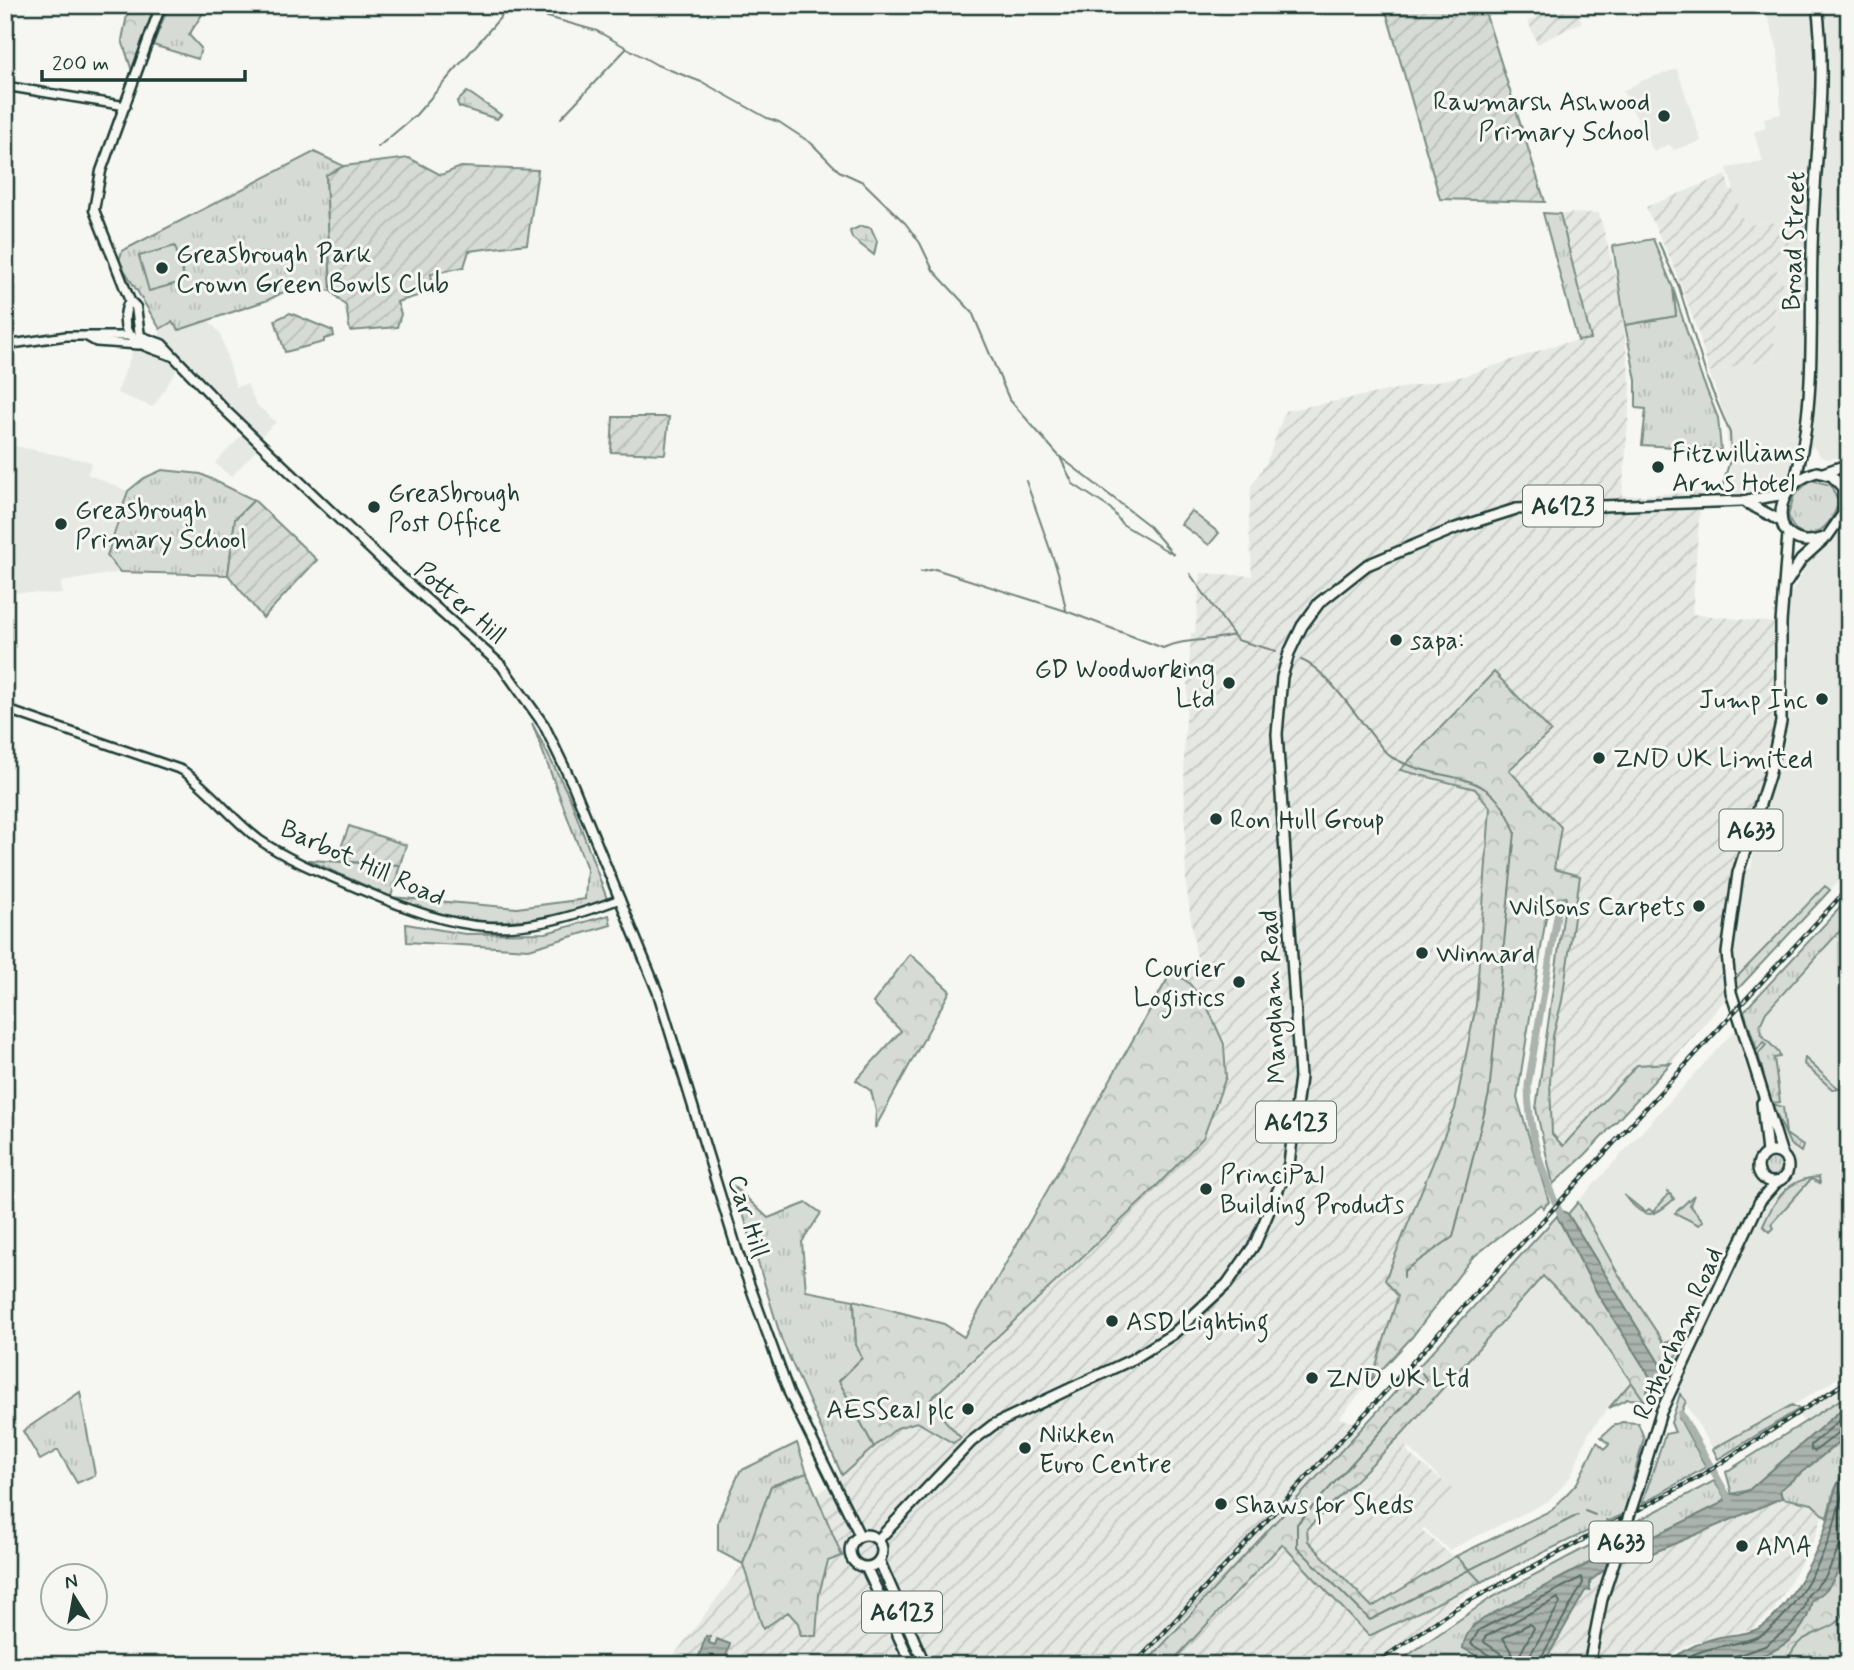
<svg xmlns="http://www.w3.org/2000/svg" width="1854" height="1670" viewBox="0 0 1854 1670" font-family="Mynerve,sans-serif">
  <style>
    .built { fill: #e6e8e4 }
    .industrial { fill: url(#industrial-furrows) }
    .grass { fill: url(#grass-tufts); stroke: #7a8c85; stroke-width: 2 }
    .forest { fill: url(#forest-crowns); stroke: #7a8c85; stroke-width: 2 }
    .wetland { fill: url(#wetland-marsh); stroke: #7a8c85; stroke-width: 2 }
    .garden { fill: url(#garden-furrows); stroke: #7a8c85; stroke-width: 2 }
    .pitch { fill: #d6dbd6; stroke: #7a8c85; stroke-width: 2 }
    .water { fill: url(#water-rules); stroke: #72847d; stroke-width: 2 }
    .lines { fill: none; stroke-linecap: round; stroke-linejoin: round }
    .shore { stroke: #576c65; stroke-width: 2 }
    .stream { stroke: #72847d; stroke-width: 2 }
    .canal { stroke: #aab3ae; stroke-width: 7 }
    .tertiary-casing { stroke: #1f3d34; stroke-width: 12 }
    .secondary-casing { stroke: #1f3d34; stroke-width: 13 }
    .primary-casing { stroke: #1f3d34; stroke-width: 14 }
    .tertiary { stroke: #f6f6f2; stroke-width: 7 }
    .secondary { stroke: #f6f6f2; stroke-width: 8 }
    .primary { stroke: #f6f6f2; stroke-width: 9 }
    .rail-casing { stroke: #1f3d34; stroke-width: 4.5 }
    .rail { stroke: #f6f6f2; stroke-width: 2; stroke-dasharray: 5; stroke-linecap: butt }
    .primary-bridge-casing { stroke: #1f3d34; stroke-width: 14; stroke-linecap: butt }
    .primary-bridge { stroke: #f6f6f2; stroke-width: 9 }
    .poi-dot { fill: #1f3d34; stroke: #f6f6f2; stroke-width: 2.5 }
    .labels { text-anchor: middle; stroke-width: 6; stroke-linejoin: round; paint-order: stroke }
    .shield { fill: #f6f6f2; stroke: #60746d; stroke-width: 2 }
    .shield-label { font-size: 24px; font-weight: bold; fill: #1f3d34 }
    .poi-label { font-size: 26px; fill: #1f3d34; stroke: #f6f6f2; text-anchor: start }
    .street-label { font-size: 26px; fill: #1f3d34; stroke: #f6f6f2 }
  </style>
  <defs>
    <pattern id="industrial-furrows" width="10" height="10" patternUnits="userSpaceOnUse" patternTransform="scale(1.75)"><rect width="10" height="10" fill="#e6e8e4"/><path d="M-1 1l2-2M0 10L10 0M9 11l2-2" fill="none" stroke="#c5c8c4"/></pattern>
    <pattern id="grass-tufts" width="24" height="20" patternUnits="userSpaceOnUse" patternTransform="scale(1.75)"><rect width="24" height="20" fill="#d6dbd6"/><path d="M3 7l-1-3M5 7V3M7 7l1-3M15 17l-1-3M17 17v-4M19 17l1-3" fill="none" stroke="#b7bdb8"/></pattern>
    <pattern id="forest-crowns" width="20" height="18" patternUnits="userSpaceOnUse" patternTransform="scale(1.75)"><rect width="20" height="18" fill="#d6dbd6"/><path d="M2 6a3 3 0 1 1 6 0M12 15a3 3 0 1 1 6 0" fill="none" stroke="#b7bdb8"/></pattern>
    <pattern id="wetland-marsh" width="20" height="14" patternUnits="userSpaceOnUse" patternTransform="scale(1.75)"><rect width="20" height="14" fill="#d6dbd6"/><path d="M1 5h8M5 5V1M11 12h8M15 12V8" fill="none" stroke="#b7bdb8"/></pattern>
    <pattern id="garden-furrows" width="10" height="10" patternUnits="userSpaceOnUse" patternTransform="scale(1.75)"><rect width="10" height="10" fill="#d6dbd6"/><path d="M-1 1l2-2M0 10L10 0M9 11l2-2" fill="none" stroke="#b7bdb8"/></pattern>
    <pattern id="water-rules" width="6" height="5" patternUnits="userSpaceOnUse" patternTransform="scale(1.75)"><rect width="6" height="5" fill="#aab3ae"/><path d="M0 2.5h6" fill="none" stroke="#8a938e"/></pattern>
  </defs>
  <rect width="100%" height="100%" fill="#f6f6f2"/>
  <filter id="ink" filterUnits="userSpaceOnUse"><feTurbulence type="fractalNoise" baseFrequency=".0143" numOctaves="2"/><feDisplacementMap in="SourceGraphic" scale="14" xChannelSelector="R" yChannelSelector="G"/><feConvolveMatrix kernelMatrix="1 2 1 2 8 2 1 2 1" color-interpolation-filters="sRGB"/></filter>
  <g filter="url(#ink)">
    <path class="built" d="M1764 5H1849V43L1845 45 1849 56V157L1846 174 1841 173 1837 224 1846 225 1845 267 1849 268V456L1828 459 1821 457 1813 446 1773 494 1732 493 1725 416 1709 372 1774 359 1776 303H1804L1776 282 1777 258 1793 259 1795 244 1812 245 1813 224 1763 222 1745 226 1727 168 1763 162 1754 132 1766 128 1764 118 1781 114 1778 50Z
      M1677 69 1701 141 1674 150 1669 144 1654 152 1623 91 1644 80Z
      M208 320 220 333 236 387 247 384 256 404 276 422 257 440 261 445 231 477 215 463 246 431 181 364 153 407 117 393 135 345 160 342V329L172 322 180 330Z
      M5 444 92 462 87 474 128 491 107 556 120 572 61 582 62 594 5 592Z
      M1849 519V869L1830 890 1825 886 1779 932 1734 980 1736 991 1724 1001 1722 962 1730 892 1737 865 1751 869 1756 835 1786 739 1787 611 1790 595 1809 562Z
      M1849 921V1371L1794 1405 1713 1449 1680 1394 1618 1401 1608 1408 1588 1434 1571 1476 1549 1501 1449 1550 1421 1525 1452 1489 1396 1436 1427 1367 1734 1031 1750 1030Z
      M1849 1378V1394L1804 1422 1797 1412Z"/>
    <path class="industrial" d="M1562 5H1573L1582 22 1537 44 1528 21Z
      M1847 160H1849V268H1845L1846 225 1837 224 1840 173H1846Z
      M1726 175 1730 190H1734L1745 226 1763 222 1813 224 1812 245 1795 244 1793 259H1777V282L1805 284 1803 304H1776L1774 359 1709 372 1699 335 1675 269 1646 207Z
      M1599 213 1618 284 1631 387 1622 496 1701 492 1692 614 1775 623 1776 723 1730 892 1722 962 1724 1001 1671 1063 1637 1066 1562 1146 1552 1134 1550 1083 1553 1036 1562 1001 1580 876 1553 869 1561 827 1509 770 1494 672 1400 769 1430 780 1475 789 1491 806 1476 1005 1455 1109 1385 1280 1398 1296 1371 1381 1339 1418 1401 1436 1410 1455 1453 1489 1422 1530 1481 1582 1378 1665H685L672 1658 743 1564 762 1628 788 1612 815 1636 819 1594 828 1561 842 1556 816 1496 897 1429 916 1423 953 1444 962 1439 941 1415 945 1411 933 1400 1145 1199 1204 1138 1227 1077 1226 1044 1207 1004 1190 982 1176 972 1198 968 1186 884 1184 754 1191 633H1195L1201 573 1252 576 1249 524 1251 486 1267 462 1285 411 1464 376 1559 344 1590 339 1560 214Z
      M1782 1498 1812 1504 1823 1513 1815 1538 1788 1586 1773 1611 1752 1629 1692 1643 1672 1654 1662 1665H1543L1590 1581 1605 1567 1623 1557 1641 1558Z"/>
    <path class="grass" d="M169 5H208L189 35 201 48 198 59 153 45Z
      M314 152 344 166 326 176 331 291 297 285 268 300 179 330 172 322 160 329 119 261 122 251Z
      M1543 213 1560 214 1591 339 1578 341Z
      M1673 288 1701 376 1718 418 1721 450 1642 445 1646 409 1636 408V380L1625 325 1676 316Z
      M162 470 201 474 254 500 235 519 228 575 120 572 107 556 128 491 144 478Z
      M1811 480 1831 485 1838 502C1833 529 1800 553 1788 516L1794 495Z
      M532 723 570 798 607 899 545 920 463 922 391 897 308 860 400 865 391 897 517 908 585 899 587 869Z
      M1825 886 1830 890 1736 991 1734 980Z
      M1849 898V921L1766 1012 1760 1025 1762 1035 1779 1053 1780 1057 1774 1058 1780 1102 1771 1103 1758 1054 1766 1045 1763 1042 1757 1050 1744 1011Z
      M609 915 611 925 529 949 407 942 406 924 465 934 546 933Z
      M1805 1058 1839 1089H1832L1804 1064Z
      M1772 1104 1783 1107 1786 1134 1803 1146 1801 1152 1790 1144Z
      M1763 1167a10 10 0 1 1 20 0a10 10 0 1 1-20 0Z
      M1819 1177 1820 1183 1811 1179 1771 1224 1774 1228 1770 1232 1763 1226C1774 1200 1788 1178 1819 1177Z
      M735 1187 768 1218 807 1203 821 1213 802 1242 806 1291 854 1300 856 1345 862 1358 839 1381 874 1447 842 1475 782 1341Z
      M1667 1190 1674 1199C1652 1219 1644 1220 1624 1195L1645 1212 1649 1209 1653 1212 1669 1194Z
      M1694 1195 1690 1205 1703 1221 1699 1225 1675 1213Z
      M1578 1202 1617 1272 1664 1343 1684 1338 1667 1376 1568 1214Z
      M1632 1381 1644 1400 1627 1399 1609 1408Z
      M80 1392 95 1475 77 1483 58 1450 40 1460 23 1431Z
      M1680 1394 1686 1401 1679 1418 1706 1467 1642 1504 1665 1434 1675 1432 1671 1423Z
      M1849 1394V1403L1749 1490 1732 1494 1726 1472Z
      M1792 1405 1799 1409 1718 1459 1713 1449Z
      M1622 1422 1638 1423 1644 1438 1624 1514 1481 1582 1456 1556 1552 1510 1577 1483 1597 1442 1605 1449 1609 1444 1601 1437 1613 1426Z
      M1849 1434V1468C1835 1481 1831 1501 1827 1518L1812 1504 1782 1498 1780 1490Z
      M797 1443 807 1473 771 1486 743 1564 718 1551V1521L740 1471Z
      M1714 1481 1726 1499 1720 1504 1651 1538 1627 1543 1635 1522Z
      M1619 1530 1611 1551 1473 1625 1463 1648 1493 1665H1394L1491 1598Z
      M1849 1608V1665H1780C1791 1660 1790 1650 1798 1643 1816 1625 1832 1630 1849 1608Z"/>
    <path class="forest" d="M129 5H155L132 71 122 40Z
      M1494 672 1551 731 1509 770 1561 827 1554 869 1580 876 1562 1001 1553 1036 1550 1083 1552 1134 1563 1146 1637 1065 1671 1063 1585 1155 1553 1184 1536 1109 1566 897 1554 899 1552 913 1546 917 1517 1098 1549 1202 1543 1208 1541 1204 1472 1258 1412 1337 1371 1381 1398 1296 1385 1280 1455 1109 1476 1005 1490 807 1475 789 1400 770Z
      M910 954 950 991 875 1128 876 1111 871 1091 856 1080 901 1031 873 1003Z
      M1172 971 1189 983 1206 1004 1224 1044 1226 1077 1203 1138 1145 1198 931 1399 943 1411 940 1415 961 1438 953 1443 917 1422 897 1428 874 1447 839 1381 862 1358 856 1345 854 1300 944 1324 964 1337Z
      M1557 1216 1597 1293 1659 1391 1647 1390 1648 1400H1644L1592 1326 1543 1276 1401 1435 1307 1529 1308 1541 1372 1607 1456 1556 1481 1582 1369 1636 1282 1544 1169 1665H1144Z
      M807 1473 842 1556 828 1561 819 1594 816 1636H801L798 1623 788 1612 763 1629 743 1564 771 1486Z
      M1849 1541C1849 1564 1854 1611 1835 1624 1824 1631 1812 1633 1801 1641 1791 1648 1791 1660 1780 1665H1722C1749 1660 1778 1654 1796 1631 1804 1621 1807 1608 1814 1597 1827 1578 1840 1563 1849 1541Z"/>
    <path class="wetland" d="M467 92 471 94 501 115 497 119 459 107 457 102Z
      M861 226 871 228 877 241 874 255 852 238 850 231Z"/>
    <path class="garden" d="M1424 5H1479L1485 12 1545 202 1440 199 1386 11Z
      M409 158 441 175 461 167 538 170 527 244 469 251 464 267 431 274 434 291 397 302 401 314 397 327 350 331 346 306 331 291 326 175 344 166Z
      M290 313 333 331 334 336 324 339V342L285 352 275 320Z
      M613 417H669L665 454 611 452Z
      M254 500 317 560 263 618 228 575 235 519Z
      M349 826 406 845 400 865 336 861Z"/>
    <path class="pitch" d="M1653 239 1673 288 1676 316 1625 325 1613 246Z
      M175 246 185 281 149 291 139 256Z
      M1191 511 1219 533 1209 545 1181 524Z"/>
    <path class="water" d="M1561 1210 1568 1214 1667 1376 1659 1391 1597 1293 1557 1216Z
      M1849 1403V1434L1780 1490 1782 1498 1641 1558C1613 1557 1611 1566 1590 1581V1590L1585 1591 1543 1665H1493L1463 1648C1465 1631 1476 1623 1490 1615L1636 1539 1651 1538 1720 1504 1725 1499 1726 1493 1739 1495 1749 1490Z
      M1849 1468C1849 1506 1854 1580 1812 1600 1801 1668 1715 1665 1663 1665 1680 1653 1695 1643 1716 1638 1732 1634 1753 1635 1767 1623 1789 1605 1814 1559 1824 1532 1832 1511 1831 1485 1849 1468Z
      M706 1636 710 1637 709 1643 715 1645 717 1639 730 1644 724 1663 706 1665 697 1662Z"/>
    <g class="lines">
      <path class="shore" d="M1849 1412 1811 1445V1450L1815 1451 1842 1430 1849 1429
        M1529 1624 1534 1628 1519 1656 1514 1657 1503 1638Z
        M1494 1665 1492 1657 1471 1644 1479 1630 1582 1577 1583 1583 1537 1665
        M1503 1665 1500 1653 1484 1642 1485 1637 1558 1598 1560 1603 1530 1655 1529 1665
        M1675 1665C1707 1642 1734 1649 1761 1635 1790 1619 1820 1565 1831 1534 1838 1515 1839 1496 1849 1478
        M1733 1665 1736 1656 1765 1646 1791 1626 1804 1608 1807 1596 1826 1576 1840 1546 1849 1542"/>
      <path class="stream" d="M520 5 530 12 597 31 657 65 704 83 767 118 779 122 811 143 839 171 863 182 906 224 920 243 933 270 972 312 1009 399 1059 456 1147 524 1173 554
        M561 118 627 48
        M378 147 415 116 511 5
        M1659 243 1679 287 1708 381 1730 433 1731 457 1721 491
        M1060 457 1073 484 1111 509 1122 524 1169 552
        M1026 481 1058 572 1066 610
        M921 572 935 569 1066 611 1163 648C1186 638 1210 642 1233 635
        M1190 574 1237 640 1276 651
        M1301 660C1326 669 1357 717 1375 739 1380 745 1386 755 1393 758 1446 787 1491 763 1515 832L1489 1094 1453 1237 1404 1271V1277
        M1422 1373 1427 1380 1297 1524V1547L1370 1620 1578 1515
        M1585 1511 1595 1515
        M1606 1520 1610 1522"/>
      <path class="canal" d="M1560 899 1528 1085C1528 1131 1543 1178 1563 1219
        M1681 1414 1731 1502"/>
      <g class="tertiary-casing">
        <path id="tertiary" d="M5 86 126 106
          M87 337 96 342 139 345
          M5 345 66 336H133
          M5 709 182 770C211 790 232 820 261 841 290 861 325 874 357 888 465 934 509 941 620 899"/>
      </g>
      <g class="secondary-casing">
        <path id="secondary" d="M130 301C126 306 126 310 125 316 122 345 149 346 170 355
          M140 336 162 344 226 411 384 562 501 665 544 725 573 785 658 993 738 1253 789 1393 860 1536
          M140 336 136 307 130 301 94 210 101 171 161 5"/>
      </g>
      <g class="primary-casing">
        <path id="primary" d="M1817 472 1832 476 1843 488V514L1827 537C1810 543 1796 544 1784 529 1774 503 1791 479 1817 472Z
          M1823 473 1849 464
          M1794 483C1819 400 1808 309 1813 223 1816 152 1827 77 1817 5
          M1747 503 1781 521
          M1787 582 1801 560 1823 540
          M1762 1103 1767 1153
          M1758 1167a15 15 0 1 1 30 0a15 15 0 1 1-30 0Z
          M1782 1154 1731 992 1727 953 1738 873 1769 776 1781 722V623L1788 534
          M1639 1485 1661 1412 1760 1201 1777 1182
          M850 1551a16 16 0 1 1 32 0a16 16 0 1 1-32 0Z
          M878 1540 971 1442 993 1425 1133 1359 1173 1334 1227 1284 1255 1244 1289 1164 1300 1077 1277 734 1282 677 1289 653 1302 626 1319 603 1367 565 1456 528 1516 509 1742 501 1786 494
          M879 1560 925 1665
          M866 1567 912 1665
          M1589 1665 1602 1599"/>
      </g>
      <use href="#tertiary" class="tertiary"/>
      <use href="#secondary" class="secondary"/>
      <use href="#primary" class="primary"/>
      <g class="rail-casing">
        <path id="rail" d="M1134 1665 1849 887
          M1373 1665 1454 1609 1699 1477 1849 1380"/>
      </g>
      <use href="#rail" class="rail"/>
      <g class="primary-bridge-casing">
        <path id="primary-bridge" d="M1602 1599 1639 1485"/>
      </g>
      <use href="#primary-bridge" class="primary-bridge"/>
    </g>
  </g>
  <g class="poi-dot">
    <circle cx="1664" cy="116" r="7"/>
    <circle cx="162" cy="268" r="7"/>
    <circle cx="1658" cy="467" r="7"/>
    <circle cx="374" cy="507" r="7"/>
    <circle cx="61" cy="524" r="7"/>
    <circle cx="1396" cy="640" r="7"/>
    <circle cx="1229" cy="683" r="7"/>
    <circle cx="1822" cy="699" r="7"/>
    <circle cx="1599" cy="758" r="7"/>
    <circle cx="1216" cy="819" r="7"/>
    <circle cx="1699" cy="906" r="7"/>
    <circle cx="1422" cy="953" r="7"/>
    <circle cx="1239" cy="982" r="7"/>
    <circle cx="1206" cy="1189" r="7"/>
    <circle cx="1112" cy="1321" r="7"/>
    <circle cx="1312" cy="1378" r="7"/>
    <circle cx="968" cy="1409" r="7"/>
    <circle cx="1025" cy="1448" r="7"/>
    <circle cx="1221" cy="1504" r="7"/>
    <circle cx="1742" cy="1546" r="7"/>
  </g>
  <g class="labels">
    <g class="shield">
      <rect x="1523" y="485.5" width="80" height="41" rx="5"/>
      <rect x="1719.5" y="809.5" width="63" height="41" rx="5"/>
      <rect x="1256" y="1101.5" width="80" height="41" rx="5"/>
      <rect x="1589.5" y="1521.5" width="63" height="41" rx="5"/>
      <rect x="862" y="1591.5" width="80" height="41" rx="5"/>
    </g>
    <g class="shield-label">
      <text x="1563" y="514">A6123</text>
      <text x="1751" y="838">A633</text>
      <text x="1296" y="1130">A6123</text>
      <text x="1621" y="1550">A633</text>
      <text x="902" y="1620">A6123</text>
    </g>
    <g class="poi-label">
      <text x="1650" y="110" text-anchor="end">Rawmarsh Ashwood<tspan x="1650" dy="30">Primary School</tspan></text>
      <text x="176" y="262">Greasbrough Park<tspan x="176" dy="30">Crown Green Bowls Club</tspan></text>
      <text x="1672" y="461">Fitzwilliams<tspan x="1672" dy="30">Arms Hotel</tspan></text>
      <text x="388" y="501">Greasbrough<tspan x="388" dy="30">Post Office</tspan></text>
      <text x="75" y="518">Greasbrough<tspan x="75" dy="30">Primary School</tspan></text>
      <text x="1410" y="649">sapa:</text>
      <text x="1215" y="677" text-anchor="end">GD Woodworking<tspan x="1215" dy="30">Ltd</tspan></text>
      <text x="1808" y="708" text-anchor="end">Jump Inc</text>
      <text x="1613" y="767">ZND UK Limited</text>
      <text x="1230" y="828">Ron Hull Group</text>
      <text x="1685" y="915" text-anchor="end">Wilsons Carpets</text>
      <text x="1436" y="962">Winnard</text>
      <text x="1225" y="976" text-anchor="end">Courier<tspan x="1225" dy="30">Logistics</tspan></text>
      <text x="1220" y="1183">PrinciPal<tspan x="1220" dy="30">Building Products</tspan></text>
      <text x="1126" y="1330">ASD Lighting</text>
      <text x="1326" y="1387">ZND UK Ltd</text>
      <text x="954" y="1418" text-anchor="end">AESSeal plc</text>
      <text x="1039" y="1442">Nikken<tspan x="1039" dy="30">Euro Centre</tspan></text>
      <text x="1235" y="1513">Shaws for Sheds</text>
      <text x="1756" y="1555">AMA</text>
    </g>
    <g class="street-label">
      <text transform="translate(1793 241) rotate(-88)" y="9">Broad Street</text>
      <text transform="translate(461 602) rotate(41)" y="9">Potter Hill</text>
      <text transform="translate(363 862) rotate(24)" y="9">Barbot Hill Road</text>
      <text transform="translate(1272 997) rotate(-93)" y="9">Mangham Road</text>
      <text transform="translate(749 1216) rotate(73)" y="9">Car Hill</text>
      <text transform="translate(1677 1333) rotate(-66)" y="9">Rotherham Road</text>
    </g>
  </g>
  <rect width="1854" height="1670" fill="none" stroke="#f6f6f2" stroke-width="28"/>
  <rect x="14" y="14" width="1826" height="1642" fill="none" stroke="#1f3d34" stroke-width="2.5" filter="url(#ink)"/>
  <g transform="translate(74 1597) rotate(349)"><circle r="33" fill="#f6f6f2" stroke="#a0aca6" stroke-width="2"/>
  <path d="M0-5L12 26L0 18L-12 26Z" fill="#1f3d34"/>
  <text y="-10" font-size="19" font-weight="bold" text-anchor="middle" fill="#1f3d34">N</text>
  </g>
  <path d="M42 70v10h203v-10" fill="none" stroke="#1f3d34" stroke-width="3.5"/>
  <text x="52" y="70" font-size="21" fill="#1f3d34" stroke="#f6f6f2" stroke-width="5" paint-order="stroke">200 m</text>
</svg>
